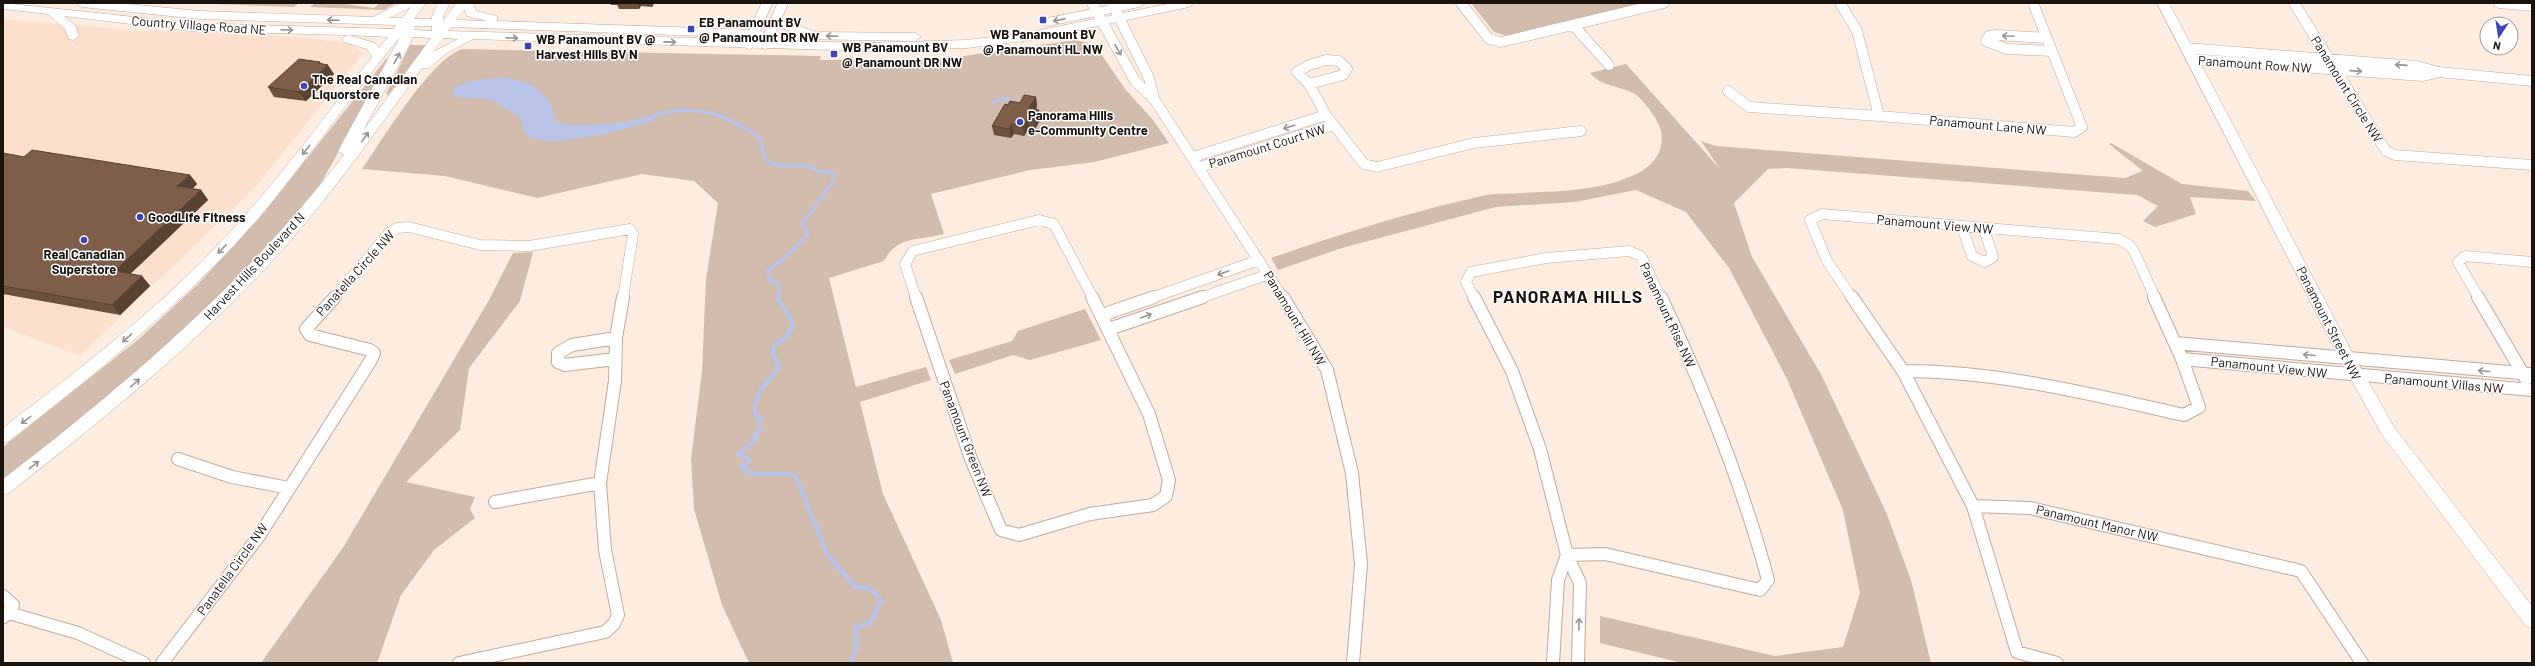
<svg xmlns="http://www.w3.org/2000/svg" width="2535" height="666" viewBox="0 0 2535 666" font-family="Barlow,sans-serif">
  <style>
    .built { fill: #fcdfcc }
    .green { fill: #d2bcad }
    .water { fill: #bac3e8 }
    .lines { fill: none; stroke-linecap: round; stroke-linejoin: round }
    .stream-far1 { stroke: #bac3e8; stroke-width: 3.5 }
    .stream { stroke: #bac3e8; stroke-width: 4.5 }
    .street-far1-casing { stroke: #c0ab9e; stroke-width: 11 }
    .street-casing { stroke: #c0ab9e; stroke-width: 14 }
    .secondary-casing { stroke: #c0ab9e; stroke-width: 1 }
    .street-far1 { stroke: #fff; stroke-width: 10 }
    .street { stroke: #fff; stroke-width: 12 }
    .secondary { fill: #fff; fill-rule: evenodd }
    .wall { fill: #6c513e }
    .shaded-wall { fill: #584232 }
    .building { fill: #7e5e48; stroke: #584232 }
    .oneway { stroke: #989492 }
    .poi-dot { fill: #3d44b8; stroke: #fff; stroke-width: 1.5 }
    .labels { text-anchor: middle; stroke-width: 3; stroke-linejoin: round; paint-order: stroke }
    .poi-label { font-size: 13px; font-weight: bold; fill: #19120d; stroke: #fff; text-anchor: start }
    .street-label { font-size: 13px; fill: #19120d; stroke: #fff }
    .district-label { font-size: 17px; font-weight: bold; letter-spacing: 1px; fill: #19120d; stroke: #fff }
  </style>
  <rect width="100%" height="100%" fill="#fdece0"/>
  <path class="built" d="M3 19 133 30 281 36 350 43 363 53 256 186 80 356 3 327Z"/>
  <path class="green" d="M187 3H299L294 7Z
    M315 3H338L374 8 380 3H396L384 10 310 7Z
    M1471 3H1642L1507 36 1494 32Z
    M1076 40 1095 45 1125 89 1153 120 1169 143 1095 162 1030 170 931 194 944 234C919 241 898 235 884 261L829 278 856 387 926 367 931 380 860 402 883 494 941 620 953 663H749L722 605 694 509 691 459 702 371 706 279 718 203 694 181 642 174 537 198 445 176 362 169C384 138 429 61 462 49L821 56 820 60 943 59Z
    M410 45H427L388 95 386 94Z
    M386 59H390L319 187 256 263 190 327 48 449 3 481V447L140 338 199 283 262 215Z
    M1626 64 1720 169 1701 141 1716 146 2125 178 2143 171 2109 144 2111 143 2182 184 2248 191 2256 201 2190 197 2196 214 2155 227 2143 221 2158 206 2137 195 1787 168 1768 169 1734 203 1752 257 1822 376 1886 512 1911 580 1931 663H1682L1600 643V616L1775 656 1843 647 1860 593 1843 510 1787 379 1729 268 1686 212 1636 190 1575 202 1496 207 1342 248 1278 270 1271 258C1341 234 1413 211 1486 195 1498 193 1511 194 1522 193 1560 191 1604 191 1638 173 1654 165 1665 149 1661 131 1659 121 1642 97 1633 93 1617 85 1602 87 1590 73Z
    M533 252 520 301 469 368 460 430 406 482 475 497 470 509 475 518 434 550 401 595 377 663H261L344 546 489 300 513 253Z
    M1085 309 1101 340 1030 360 1013 355 955 374 949 360 1012 341 1018 331Z"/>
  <path class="water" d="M506 78C527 81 542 87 552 107 554 111 554 118 555 122 573 128 615 124 635 120 643 119 651 113 659 117 641 128 578 140 556 141 547 142 537 139 529 137L523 130 520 117 490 99 457 97 452 93C457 79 493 78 506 78Z"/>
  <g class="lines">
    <path class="stream-far1" d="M993 102 1004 98 1016 104
      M655 115C695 103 727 114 760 138 764 172 777 165 803 165 808 165 813 170 818 171 822 172 828 172 833 173V182L803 223 808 235C794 247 784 261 768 270L770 281 776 282 779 286 778 298"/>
    <path class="stream" d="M778 297V300C795 323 800 329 774 346L773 354 779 367C767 384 753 392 755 415L760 418 759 431 755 435 757 438 738 455 749 460 748 464 741 466C756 483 777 468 796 476L827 554 855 587C867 587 875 590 881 601L870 623 856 627V651L850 663"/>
    <g class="street-far1-casing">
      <path id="street-far1" d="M1092 3 1135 81 1154 99 1283 298
        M1112 3 1149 78 1154 98
        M1461 3 1489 39 1501 42 1664 3
        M1840 3 1857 31 1879 116 2074 132 2082 127 2033 3
        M2294 3 2386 151 2395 155 2532 165
        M2499 3 2532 6
        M1573 25 1609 65
        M2047 38 1996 35 1989 36 1986 41 2007 49 2052 51
        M749 44 767 3
        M765 44 783 3
        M2186 48 2416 66 2439 72 2532 81
        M2191 59 2423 76 2436 73
        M1326 60 1339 61 1347 69 1343 75 1309 84 1297 72 1309 65Z
        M1309 84 1326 115 1364 164 1377 167 1474 143 1581 131
        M1728 91 1749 107 1879 116
        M1193 157 1326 115
        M1200 167 1334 125
        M1962 227 1972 256 1985 262 1993 257 1984 229
        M334 298 388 234 397 228 409 227 480 245 529 246 630 229 633 234 623 298
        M916 298 905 264 913 251 1039 220 1054 224 1093 298
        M1151 298 1259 260
        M1200 298 1269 274
        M1474 298 1466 282 1471 272 1546 258 1629 251 1641 256 1661 298
        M1852 298 1827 261 1810 220 1822 214 2118 239 2129 245 2134 251 2155 298
        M2479 298 2458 262 2465 256 2532 262"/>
    </g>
    <g class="street-casing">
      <path id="street" d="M916 297 971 459 1001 530 1019 535 1090 514 1153 505 1166 496 1169 480 1149 414 1092 297
        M1283 297 1327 370 1352 473 1361 564 1353 663
        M1474 297 1512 371 1540 449 1567 555
        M1852 297 1903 371
        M2478 297 2526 379
        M1102 315 1154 297
        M1109 329 1203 297
        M2175 343 2532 374
        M615 359 565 365 558 362V353L572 345 616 338
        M2182 359 2532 390
        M1903 371 1973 506 2017 652 2057 663
        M1903 371C1999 371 2091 394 2184 415L2199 407 2182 359 2154 297
        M178 459 232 477 289 488
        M495 502 600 483
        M1973 506 2030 508 2301 571 2362 663
        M1567 555 1580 583 1578 663
        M1567 555 1605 554 1760 590 1768 580C1742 482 1704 389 1661 297
        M3 596 13 605 4 617
        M9 613 78 633 144 663
        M162 663 259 536 371 360 374 353 370 350 310 335 306 329 335 297
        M459 663 605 632 614 624 618 615 605 550 600 483 615 381 616 338 623 297
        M1553 663 1558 580 1567 555"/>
    </g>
    <g class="secondary-casing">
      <path id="secondary" d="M3 3 190 23 393 29 396 25 200 19 82 7 76 3H117L200 11 373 17 400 3H426L414 19H431L438 3H450L443 16 444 20 456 3H473L476 11 497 16V21L759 30 765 34 759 38 451 27 448 31 864 43 967 40 1031 32 1172 3H1195L1189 7 1031 40 967 48 864 51 473 39 447 53 429 68H422C378 129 334 191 284 248 202 340 106 417 9 493L3 495V479C129 382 247 281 344 155L338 151 400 37C336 113 283 199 211 269 148 332 78 387 9 441L3 443V428C71 375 141 323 202 261 265 199 317 126 372 57L367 49 344 42 342 39 348 35 190 31 64 16 75 25 79 36 73 40 69 39 65 29 48 14 3 9ZM411 7 402 18H389ZM464 9 467 16 487 21 456 20ZM415 26H432V31L414 30ZM348 35 388 37 379 48 375 43ZM412 37 431 38 363 131 411 42ZM443 38 458 39 433 52Z
        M1122 3H1145L1139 7 1048 26 1042 22 1048 18Z
        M2157 3H2169L2355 358 2394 427 2532 606V628L2526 626 2382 435 2340 359Z
        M775 16 815 32 915 33 921 37 915 41 801 39 797 38 796 34 771 23 769 20Z"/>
    </g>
    <use href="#street-far1" class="street-far1"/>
    <use href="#street" class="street"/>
    <use href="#secondary" class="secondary"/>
  </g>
  <path class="wall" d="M610 3H654L652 7 641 6 639 9H619L617 5H611Z
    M322 64 334 74 306 101 274 97 268 87Z
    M1036 97 1037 107 1036 109 1040 120 1035 129 1029 128 1024 136 1014 134 1011 138 994 135 992 126 1020 103Z
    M3 153 24 157 190 175 197 184 192 189 201 190 208 200 130 274 142 276 150 286 120 315 3 294Z"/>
  <path class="shaded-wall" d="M637 3H640L641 6 639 9Z
    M651 3H654L652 7Z
    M320 62 324 68 328 65 334 74 306 101 299 92 318 63Z
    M1036 97 1037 107 1031 118 1029 108Z
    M1039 110 1040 120 1035 129 1034 119Z
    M1028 118 1029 128 1024 136 1023 126Z
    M1012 124 1014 134 1011 138 1009 129Z
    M190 175 197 184 185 196 177 186Z
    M201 190 208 200 123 281 115 271Z
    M142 276 150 286 120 315 112 305Z"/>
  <path class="building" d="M299 59 320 62 318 63 328 65 299 92 268 87Z
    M1024 95 1036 97 1029 108 1039 110 1034 119 1028 118 1023 126 1012 124 1009 129 992 126 1005 104 1008 105 1010 101 1020 103Z
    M32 150 190 175 177 186 201 190 115 271 142 276 112 305 3 286V153L24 157Z"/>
  <defs><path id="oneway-shaft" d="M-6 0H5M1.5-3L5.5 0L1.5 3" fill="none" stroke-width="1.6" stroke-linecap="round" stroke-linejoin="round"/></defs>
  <g class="oneway">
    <use href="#oneway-shaft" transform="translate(333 20) rotate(-178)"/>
    <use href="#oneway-shaft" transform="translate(1059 20) rotate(169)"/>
    <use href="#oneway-shaft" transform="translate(287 30) rotate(2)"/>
    <use href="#oneway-shaft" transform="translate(832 36) rotate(-178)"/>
    <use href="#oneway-shaft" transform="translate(2008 36) rotate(-177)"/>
    <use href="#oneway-shaft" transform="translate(512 38) rotate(1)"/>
    <use href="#oneway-shaft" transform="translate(670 42) rotate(1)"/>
    <use href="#oneway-shaft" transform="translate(1118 50) rotate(61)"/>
    <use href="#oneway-shaft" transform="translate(397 58) rotate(-61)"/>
    <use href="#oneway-shaft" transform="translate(2401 65) rotate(-176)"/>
    <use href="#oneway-shaft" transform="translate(2356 71) rotate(4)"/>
    <use href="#oneway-shaft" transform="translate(1289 127) rotate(163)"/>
    <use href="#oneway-shaft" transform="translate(365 137) rotate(-54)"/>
    <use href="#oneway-shaft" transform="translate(306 150) rotate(128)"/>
    <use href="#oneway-shaft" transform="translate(222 249) rotate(134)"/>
    <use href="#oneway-shaft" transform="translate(1223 273) rotate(161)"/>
    <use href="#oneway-shaft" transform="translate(1146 316) rotate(-19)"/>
    <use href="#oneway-shaft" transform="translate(127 338) rotate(139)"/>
    <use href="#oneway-shaft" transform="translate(2309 355) rotate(-175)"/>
    <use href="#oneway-shaft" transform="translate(2484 371) rotate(-175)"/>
    <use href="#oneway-shaft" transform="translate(135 383) rotate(-42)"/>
    <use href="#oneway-shaft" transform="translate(26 420) rotate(143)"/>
    <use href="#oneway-shaft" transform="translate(34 465) rotate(-38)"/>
    <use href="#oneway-shaft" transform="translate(1579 624) rotate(-88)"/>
  </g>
  <g class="poi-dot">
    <rect x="1039" y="16" width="8" height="8" rx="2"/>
    <rect x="687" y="25" width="8" height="8" rx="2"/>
    <rect x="524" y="42" width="8" height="8" rx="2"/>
    <rect x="830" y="50" width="8" height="8" rx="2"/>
    <circle cx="304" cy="86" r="4"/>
    <circle cx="1020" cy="122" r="4"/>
    <circle cx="140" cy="217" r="4"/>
    <circle cx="84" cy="240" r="4"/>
  </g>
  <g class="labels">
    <g class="poi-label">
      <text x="699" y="27">EB Panamount BV<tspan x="699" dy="15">@ Panamount DR NW</tspan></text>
      <text x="1043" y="39" text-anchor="middle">WB Panamount BV<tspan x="1043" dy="15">@ Panamount HL NW</tspan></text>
      <text x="536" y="44">WB Panamount BV @<tspan x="536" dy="15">Harvest Hills BV N</tspan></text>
      <text x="842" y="52">WB Panamount BV<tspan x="842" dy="15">@ Panamount DR NW</tspan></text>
      <text x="312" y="84">The Real Canadian<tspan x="312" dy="15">Liquorstore</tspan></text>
      <text x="1028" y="120">Panorama Hills<tspan x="1028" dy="15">e-Community Centre</tspan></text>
      <text x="148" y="222">GoodLife Fitness</text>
      <text x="84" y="259" text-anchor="middle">Real Canadian<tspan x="84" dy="15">Superstore</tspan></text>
    </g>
    <g class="street-label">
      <text transform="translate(199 25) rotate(4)" y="5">Country Village Road NE</text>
      <text transform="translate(2255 64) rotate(4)" y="5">Panamount Row NW</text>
      <text transform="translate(2347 89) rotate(58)" y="5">Panamount Circle NW</text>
      <text transform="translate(1988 125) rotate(5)" y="5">Panamount Lane NW</text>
      <text transform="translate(1267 146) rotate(-17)" y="5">Panamount Court NW</text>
      <text transform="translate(1935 224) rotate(5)" y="5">Panamount View NW</text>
      <text transform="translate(254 266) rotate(-47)" y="5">Harvest Hills Boulevard N</text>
      <text transform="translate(355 273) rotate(-48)" y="5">Panatella Circle NW</text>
      <text transform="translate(1668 315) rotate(65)" y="5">Panamount Rise NW</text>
      <text transform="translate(1295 318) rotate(59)" y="5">Panamount Hill NW</text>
      <text transform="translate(2329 323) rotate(63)" y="5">Panamount Street NW</text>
      <text transform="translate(2269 367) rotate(6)" y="5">Panamount View NW</text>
      <text transform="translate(2444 383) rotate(5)" y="5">Panamount Villas NW</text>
      <text transform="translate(966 439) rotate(69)" y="5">Panamount Green NW</text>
      <text transform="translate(2097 523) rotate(13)" y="5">Panamount Manor NW</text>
      <text transform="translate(232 569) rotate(-54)" y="5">Panatella Circle NW</text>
    </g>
    <g class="district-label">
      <text x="1568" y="303">PANORAMA HILLS</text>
    </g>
  </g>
  <rect width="2535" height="666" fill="none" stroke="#19120d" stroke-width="8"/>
  <g transform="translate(2499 36) rotate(192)"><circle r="19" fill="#ffffff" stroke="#a3a09e"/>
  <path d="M0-3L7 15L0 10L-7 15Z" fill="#3d44b8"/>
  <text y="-6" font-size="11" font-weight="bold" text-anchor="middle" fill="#19120d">N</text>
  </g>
</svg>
